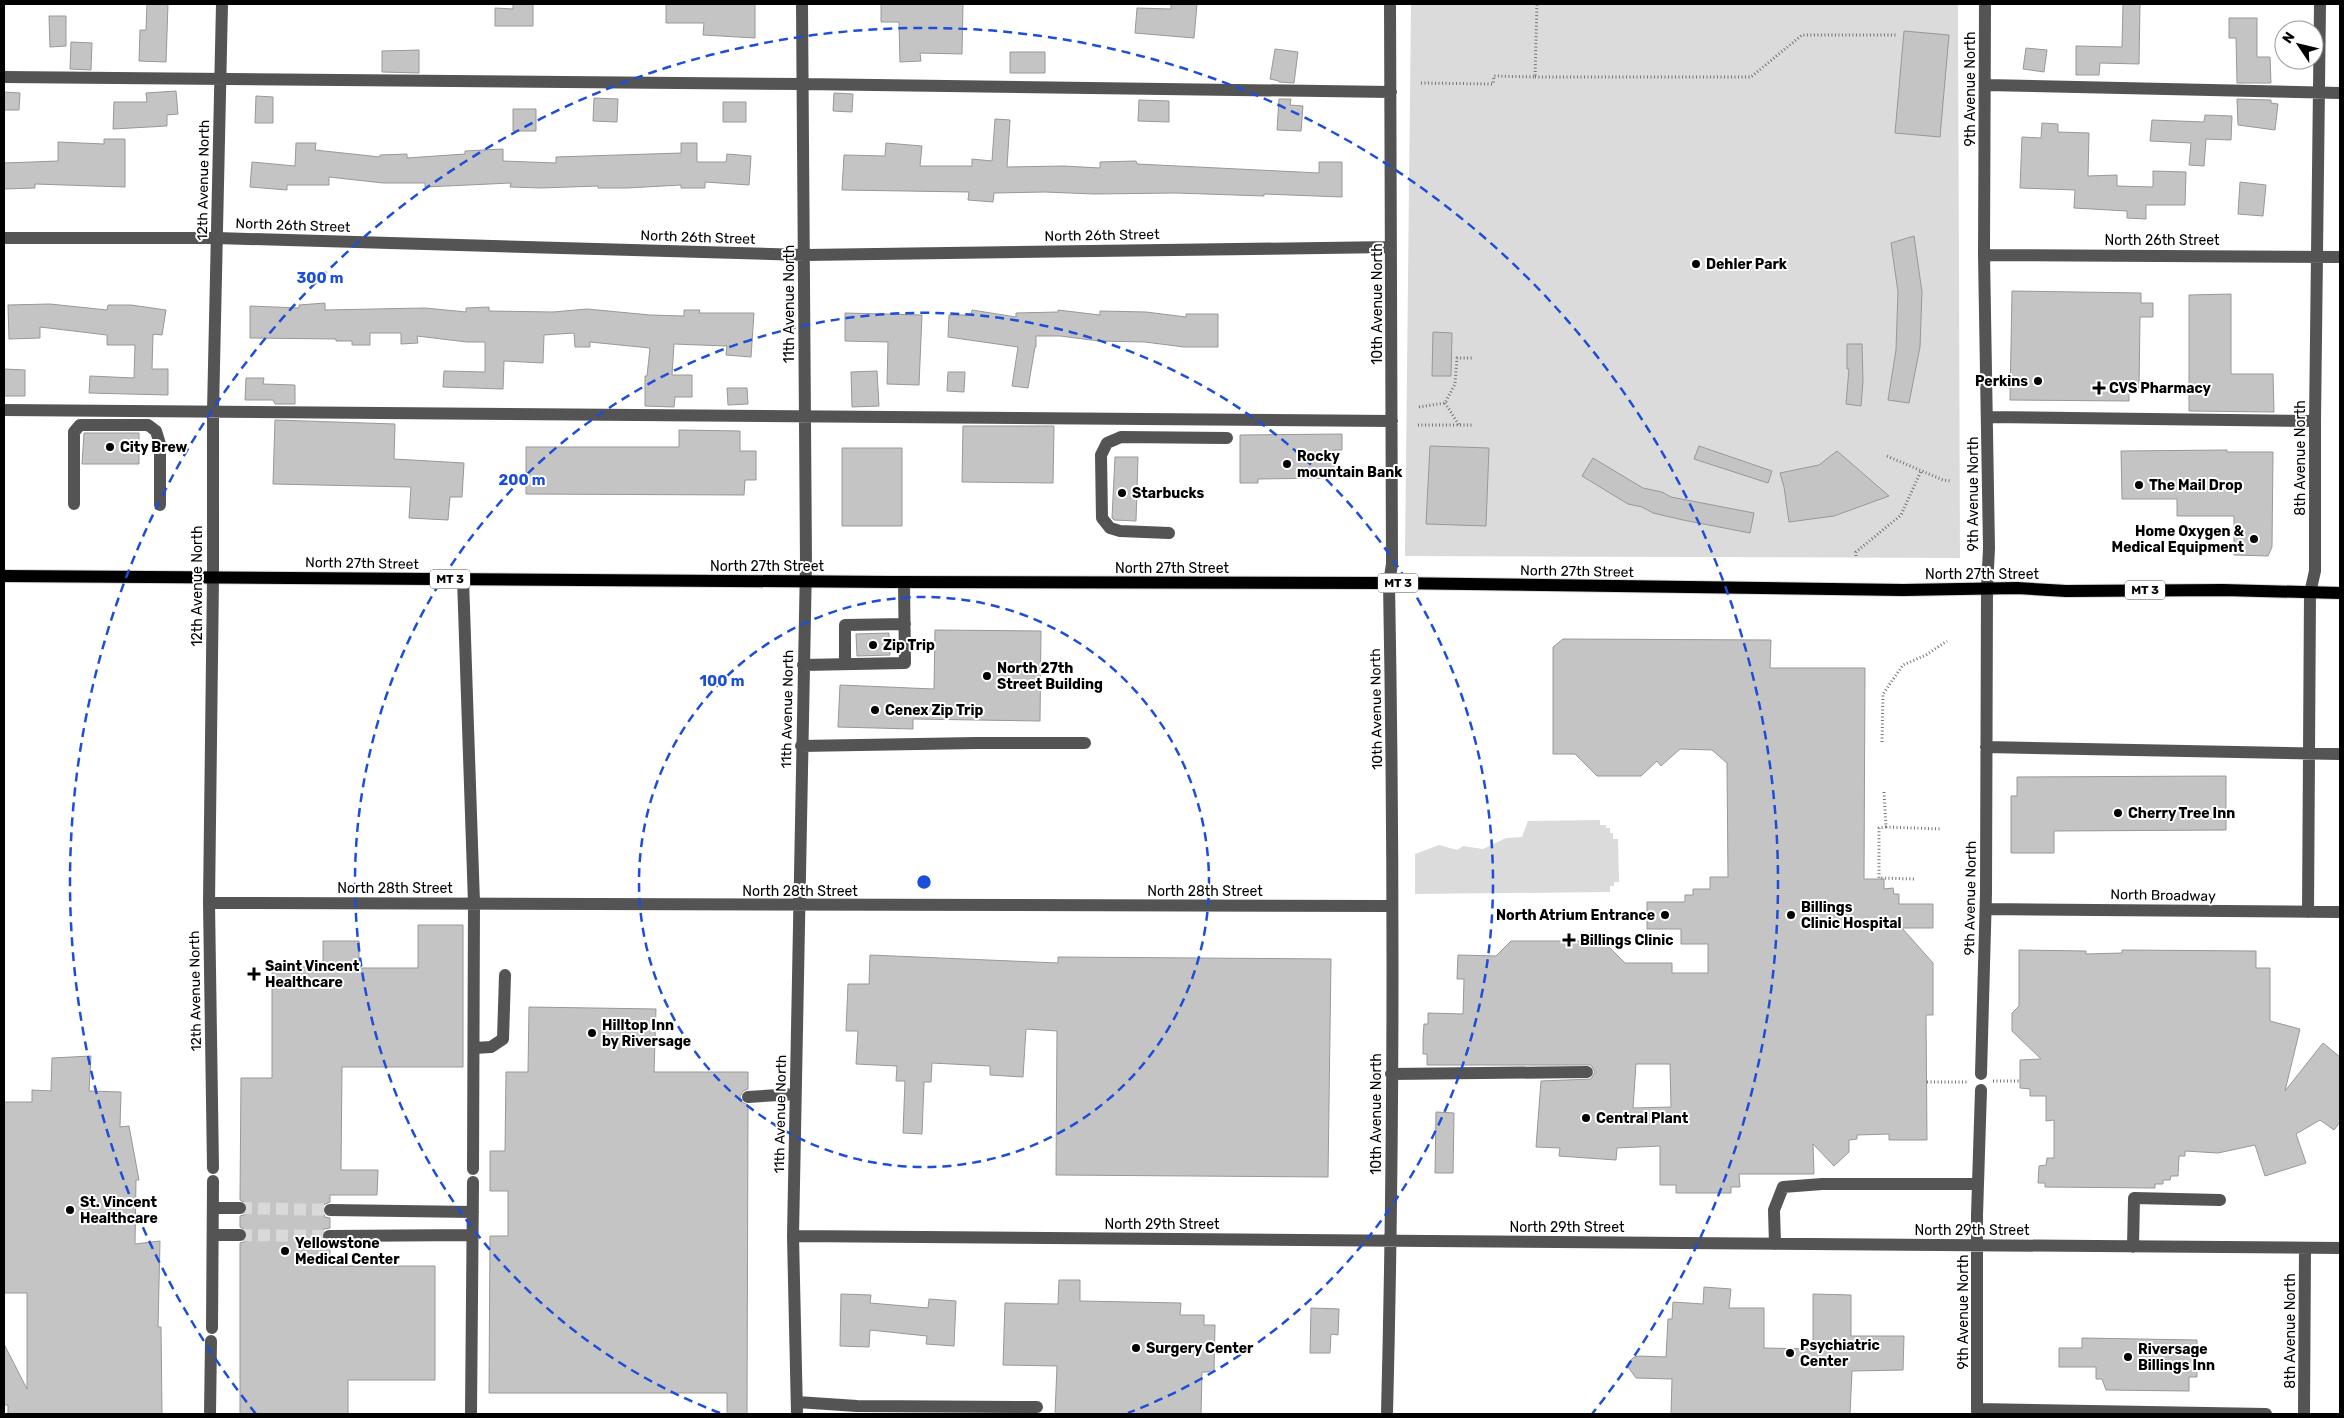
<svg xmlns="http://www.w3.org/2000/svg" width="2344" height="1418" viewBox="0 0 2344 1418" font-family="Rubik,sans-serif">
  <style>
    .green { fill: #dbdbdb }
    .building { fill: #c4c4c4; stroke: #989898; fill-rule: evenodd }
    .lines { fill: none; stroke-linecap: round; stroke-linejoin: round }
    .minor-tunnel { stroke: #d9d9d9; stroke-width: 12; stroke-dasharray: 12 6; stroke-linecap: butt }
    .major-casing { stroke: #dbdbdb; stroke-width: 14 }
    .path { stroke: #767676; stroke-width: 3; stroke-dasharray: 1 2.5; stroke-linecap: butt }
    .minor { stroke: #545454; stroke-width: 12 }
    .major { stroke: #000; stroke-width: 12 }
    .ring { fill: none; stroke: #1d4ed8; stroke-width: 2.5; stroke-dasharray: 9 6 }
    .poi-dot { fill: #000; stroke: #fff; stroke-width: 2 }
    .labels { text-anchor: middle; stroke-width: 4; stroke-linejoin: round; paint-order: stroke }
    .shield { fill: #fff; stroke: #4c4c4c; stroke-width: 1 }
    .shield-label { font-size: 12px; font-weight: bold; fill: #000 }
    .street-label { font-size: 14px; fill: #000; stroke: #fff }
    .poi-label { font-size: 14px; font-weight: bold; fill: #000; stroke: #fff; text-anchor: start }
    .centre { fill: #1d4ed8; stroke: #fff; stroke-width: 2.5 }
    .ring-label { font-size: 15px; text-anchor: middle; font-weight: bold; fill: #1d4ed8; stroke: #fff; stroke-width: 4; stroke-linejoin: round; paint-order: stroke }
  </style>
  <rect width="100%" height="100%" fill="#fff"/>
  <path class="green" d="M1411 4H1958L1960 558 1405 556Z
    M1600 820V825H1606V828H1610V833H1613V839H1618L1619 882H1614V886H1610V892L1415 894V854L1439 845 1457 850 1463 846 1483 849 1506 838 1522 837 1528 821Z"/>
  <path class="building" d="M147 4H168L166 62 139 61 140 30H146Z
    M513 4H533V26H495V8L513 9Z
    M666 4H755V38L703 35 704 23H666Z
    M881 4H963L962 54 920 53 921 61 900 62 899 22H881Z
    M1171 4H1197L1194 38 1135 33 1137 8 1171 9Z
    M2123 4H2140L2139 64 2100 63 2099 75H2076V46L2122 47Z
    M49 16H66V46L50 47Z
    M2229 18H2257V57H2270L2271 83H2237L2236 38H2229Z
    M1904 31 1949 35 1940 137 1895 133Z
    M71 42 92 43 91 70 70 69Z
    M2026 48 2047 50 2044 72 2023 69Z
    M1275 49 1298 52 1294 83 1279 82V81L1270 79Z
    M419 50V73L382 72V51Z
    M1010 52H1045V73H1010Z
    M176 91 178 114 167 115V126L113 129 114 102H147L146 93Z
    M4 92 20 93 19 110H4Z
    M834 93 853 94 852 112 833 111Z
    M256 96 273 97V123H255Z
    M594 98 618 99 617 122 593 121Z
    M1279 99H1291L1290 105 1303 106 1301 131 1277 130Z
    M2237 99 2271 100V103L2278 104 2275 130 2238 125Z
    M1139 100 1169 101V122L1138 121Z
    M723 102H746V122H723Z
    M513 109H536V131H513Z
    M2205 115 2232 116 2231 140 2206 139 2204 166 2189 165 2191 143 2150 141 2152 120 2204 122Z
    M995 119 1010 120 1007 167 1064 166 1100 168V162L1136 161 1137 164 1319 173V162H1342V197L1264 194V196L1176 193 1094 194 1045 192 994 193 993 202 968 200 969 192 842 190 844 155 885 156 886 143 922 146 920 166H972V159L992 161Z
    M2042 123 2058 124V132L2089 133 2088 176 2117 175V186L2153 187V171L2186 172 2185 205H2146V219L2127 218V211L2074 208 2075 190 2020 188 2022 137 2041 138Z
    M104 139H125V187L35 184V188L4 189V163L58 161V142L104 144Z
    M296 143H316L315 150 380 157V155L407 154V158L465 154V151L503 149V161L556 163V157L681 153V143H697V162H726L727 154 751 156 749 185 705 182V188H681V185L627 188H598V186L541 188 510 187 511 183 425 187V183H383L329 177V185H287V190L250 187 252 162 295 166Z
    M2240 182 2266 185 2263 216 2238 214Z
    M1914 236 1922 292 1920 347 1909 403 1888 400 1896 350 1898 292 1891 243Z
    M2012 291 2141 293V303H2153V317H2140L2139 389H2129V401L2010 400Z
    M2231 294V374H2273L2274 412 2189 411V295Z
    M325 303V310L425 308 466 312V308L489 307V311L553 312 587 309 650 315 684 316V310H700L699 313H754L751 357 726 355 727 346 674 344 672 375H692V397H675L674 407 645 406V376H647L650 348 590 342V347H575L574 333 544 335 543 363 504 361 503 389 443 387 444 371 485 372V342H467L417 336 418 343 401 344V333H370V345H352V341H336V339L250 338V306L299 308V305Z
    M50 304 107 310 108 305H131L166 310 162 335 153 334 152 369H168V395L89 393 90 376 134 378 135 345H107V335L40 327V338L9 339 8 305Z
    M972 310 1016 317V313L1058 312V310L1100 315V311L1146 312 1186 317V314H1218V347H1184L1145 342 1099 341 1060 336H1036V347H1035L1028 388 1012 386 1018 347 948 337 949 315H971Z
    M845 313 922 315 919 385 887 384 888 342 845 341Z
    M1433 332 1452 333 1451 376H1432Z
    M1847 344H1862L1863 381 1861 406 1846 404 1849 369H1847Z
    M4 369 25 370V396H4Z
    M877 371 879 406 852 407 851 372Z
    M948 372H965L964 392 947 391Z
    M246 378H264L263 384 295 385V404H275L273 400H245Z
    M727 388H747L748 404 728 405Z
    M275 420 395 424 394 459 464 463 462 497H450L448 520 409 518 411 487 273 484Z
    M963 426H1054L1053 483 962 482Z
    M679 430 740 431V451H756V480H745L744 495 526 494V447H679Z
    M84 433H139V464H82Z
    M1342 434V450H1334V478L1258 479V483H1240V435Z
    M1430 446 1489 448 1486 526 1426 524Z
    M1699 446 1772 471 1768 483 1694 459Z
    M842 448H902V526H842Z
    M2227 450V452H2273L2272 547 2268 556 2234 555V516H2177V499H2122L2121 451Z
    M1837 451 1889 496 1834 516 1789 522 1784 487 1780 473 1819 465Z
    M1115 457H1138L1136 521 1114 520 1112 518Z
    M1593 458 1643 488 1662 492 1671 497 1754 513 1750 533 1683 520 1653 513 1642 507 1628 504 1582 476Z
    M935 630 1041 631 1040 721 913 719V729L838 727 840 685 934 689Z
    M889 633 890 655 857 656 856 634Z
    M1563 639 1771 640 1770 668H1865L1864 879H1884V889L1893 888 1894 894H1899V904H1933V928H1902L1933 963V1015H1926L1927 1140H1889V1134L1857 1135V1139L1849 1140V1152L1834 1166 1813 1144 1814 1174H1739L1740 1187H1731V1193H1676V1185H1660V1146L1617 1148 1616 1160 1559 1156 1560 1148 1536 1147 1541 1081 1591 1079 1595 1072 1591 1065H1427V1054H1423V1038L1424 1024H1428V1013L1463 1014 1464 979H1457L1458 955 1496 956 1511 941H1603L1625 963H1672V973H1708V944H1681V929H1647V902H1685V895H1693V889H1710V877H1728L1727 763 1712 750 1680 749 1661 766 1657 761 1641 776H1597L1575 754H1553V647ZM1636 1064H1670L1671 1107 1633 1108Z
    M2226 776V830L2054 831V853H2011V796H2017V777Z
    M418 925H463V1067H342L341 1170H378L377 1195H330V1202L323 1205 322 1210 325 1217 330 1218V1228L324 1229 321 1237 325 1243 330 1244V1266H435V1380H348V1414H240V1243L244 1242 248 1235 247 1231 240 1227V1216L244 1215 248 1208 247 1204 240 1200 241 1078H272V967H323V941H359V968H418Z
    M2019 950 2086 951V954L2122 953V950L2256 951V968H2270V1021L2300 1029 2285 1091 2323 1043 2340 1057V1122L2334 1130 2320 1120 2296 1134 2306 1163 2265 1176 2255 1145 2218 1153 2185 1151V1156H2179L2178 1176H2171L2170 1180H2163V1184H2155V1188L2045 1187V1183H2038L2039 1166 2046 1165 2047 1158H2054V1120L2046 1121V1096H2030V1089L2020 1088V1060L2041 1059 2012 1031V1013L2019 1006Z
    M870 955 1058 963V957L1331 959 1328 1177 1056 1175 1057 1031 1026 1029 1023 1077 990 1075V1066L932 1063 931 1082H924L922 1134 903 1133 905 1081H896L897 1066 856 1064 858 1031H846L848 984H869Z
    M529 1007 656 1009 654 1072H748V1089L743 1091 740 1097 742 1102 748 1105 747 1414H727V1393H489L490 1236H508V1191H490V1151H505L506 1072H528Z
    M91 1056 89 1091 121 1092 120 1127 129 1126 139 1180H136L135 1244 160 1241 158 1327H161L162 1414H8V1405H4V1344L27 1389V1293H4V1102H32V1090L51 1091 52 1058Z
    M1436 1112 1454 1113 1453 1173H1435Z
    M1059 1280H1080V1301L1181 1303 1180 1315H1204V1325H1215L1214 1372H1202L1201 1414H1055L1057 1366 1003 1365 1005 1303 1058 1304Z
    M1704 1287 1731 1289 1729 1308H1764V1348L1813 1349V1294L1851 1295V1336H1904L1903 1370 1852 1371 1850 1414H1671L1672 1379 1636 1378 1628 1367 1629 1362 1634 1357 1639 1356 1666 1357 1668 1319H1672L1673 1302 1703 1304Z
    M841 1294 871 1295 870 1303 928 1308 929 1299 956 1301 954 1346 926 1344 927 1336 870 1330 869 1347 840 1346Z
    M1311 1308 1339 1309 1338 1335 1331 1334 1330 1353H1310Z
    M2082 1338 2197 1340V1377H2189V1391L2106 1390 2102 1379H2096V1367H2059V1348H2082Z"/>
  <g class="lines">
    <path class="minor-tunnel" d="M240 1208 330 1210
      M240 1235 329 1236"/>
    <g class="major-casing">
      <path id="major" d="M4 576 892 582 1389 583 1903 590 2017 588 2066 591 2223 590 2340 593"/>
    </g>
    <path class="path" d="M1535 77H1751L1802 35H1897
      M1421 83 1493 84 1494 76 1535 77 1537 4
      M1445 403 1459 425
      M1419 407 1445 403 1455 384 1457 358H1474
      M1418 425H1473
      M1887 456 1943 480 1951 481
      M1856 556V552L1901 515 1921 471
      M1882 742 1883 694 1903 665 1926 655 1947 641
      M1884 792 1886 827 1879 828V878L1915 879
      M1886 827 1942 829
      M1993 1081H2019
      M1927 1082H1969"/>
    <path class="minor" d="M4 77 803 84 1391 92
      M1985 85 2340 93
      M4 238H217L805 255 1391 247
      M1984 255 2340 257
      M4 410 1392 421
      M1988 417 2315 421
      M74 504V432L80 425H148L156 431 160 444V505
      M1169 533 1120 531 1110 528 1102 518 1101 455 1107 443 1121 437 1227 438
      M463 579 474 903 473 1169
      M845 664V625L905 624
      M803 665 905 663 904 582
      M801 746 976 743H1085
      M1986 747 2340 754
      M209 903 1392 906
      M1986 909 2340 912
      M2308 912 2310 593 2315 571V421L2320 4
      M474 1048 491 1047 503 1039 505 975
      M1391 1074 1587 1072
      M1981 1074 1986 893 1987 589 1989 548 1984 255 1985 4
      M748 1097 795 1094
      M213 1168 209 903 213 577V411L222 4
      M213 1208H240
      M330 1210 473 1212
      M214 1235H240
      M329 1236 472 1235
      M793 1236 2340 1248
      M1775 1244 1774 1210 1783 1187 1822 1184H1978
      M2133 1247 2134 1198 2220 1200
      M212 1328 213 1181
      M797 1402 857 1406 1037 1407
      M1977 1409 2266 1414
      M210 1414 211 1341
      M471 1414 473 1182
      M797 1414 793 1236 806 564 802 4
      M1387 1414C1394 1137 1394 860 1389 583L1392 564 1390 4
      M1977 1414V1215L1981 1090
      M2304 1414 2305 1248"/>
    <use href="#major" class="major"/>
  </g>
  <g class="ring">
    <circle cx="924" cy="882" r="285"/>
    <path d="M720 1413A569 569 0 1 1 1128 1413"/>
    <path d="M256 1414A854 854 0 1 1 1592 1414"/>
  </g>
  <g class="poi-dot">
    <circle cx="1696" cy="264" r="5"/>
    <circle cx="2038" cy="381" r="5"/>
    <path d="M2096.5 380.5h5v5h5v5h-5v5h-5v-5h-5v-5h5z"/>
    <circle cx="110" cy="447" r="5"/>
    <circle cx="1287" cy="464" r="5"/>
    <circle cx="2139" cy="485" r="5"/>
    <circle cx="1122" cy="493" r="5"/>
    <circle cx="2254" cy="539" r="5"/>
    <circle cx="873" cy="645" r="5"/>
    <circle cx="987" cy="676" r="5"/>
    <circle cx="875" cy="710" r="5"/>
    <circle cx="2118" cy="813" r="5"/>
    <circle cx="1665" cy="915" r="5"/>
    <circle cx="1791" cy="915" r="5"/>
    <path d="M1566.5 932.5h5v5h5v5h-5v5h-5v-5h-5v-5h5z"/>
    <path d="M251.5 966.5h5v5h5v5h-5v5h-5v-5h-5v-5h5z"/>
    <circle cx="592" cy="1033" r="5"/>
    <circle cx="1586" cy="1118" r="5"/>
    <circle cx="70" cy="1210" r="5"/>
    <circle cx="285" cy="1251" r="5"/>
    <circle cx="1136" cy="1348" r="5"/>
    <circle cx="1790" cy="1353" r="5"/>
    <circle cx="2128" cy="1357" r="5"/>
  </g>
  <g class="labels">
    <g class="shield">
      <rect x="430" y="569.5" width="40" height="19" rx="4"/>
      <rect x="1378" y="573.5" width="40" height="19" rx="4"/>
      <rect x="2125" y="580.5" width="40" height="19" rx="4"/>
    </g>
    <g class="shield-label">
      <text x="450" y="583">MT 3</text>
      <text x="1398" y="587">MT 3</text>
      <text x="2145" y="594">MT 3</text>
    </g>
    <g class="street-label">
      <text transform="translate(1970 89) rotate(-90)" y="5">9th Avenue North</text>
      <text transform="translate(203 180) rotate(-89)" y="5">12th Avenue North</text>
      <text transform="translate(293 225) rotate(2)" y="5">North 26th Street</text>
      <text transform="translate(1102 235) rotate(-1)" y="5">North 26th Street</text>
      <text transform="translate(698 237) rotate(2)" y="5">North 26th Street</text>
      <text x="2162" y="245">North 26th Street</text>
      <text transform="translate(789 304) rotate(-90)" y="5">11th Avenue North</text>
      <text transform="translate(1377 304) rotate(-90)" y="5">10th Avenue North</text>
      <text transform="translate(2300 458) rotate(-90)" y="5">8th Avenue North</text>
      <text transform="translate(1973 494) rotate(-90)" y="5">9th Avenue North</text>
      <text transform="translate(362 563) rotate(1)" y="5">North 27th Street</text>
      <text x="767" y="571">North 27th Street</text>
      <text x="1172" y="573">North 27th Street</text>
      <text transform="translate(1577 571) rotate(1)" y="5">North 27th Street</text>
      <text x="1982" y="579">North 27th Street</text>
      <text transform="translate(197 586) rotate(-90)" y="5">12th Avenue North</text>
      <text transform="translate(787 709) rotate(-89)" y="5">11th Avenue North</text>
      <text transform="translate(1376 709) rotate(-91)" y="5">10th Avenue North</text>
      <text x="395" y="893">North 28th Street</text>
      <text x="800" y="896">North 28th Street</text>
      <text x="1205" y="896">North 28th Street</text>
      <text transform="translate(2163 895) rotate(1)" y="5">North Broadway</text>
      <text transform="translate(1970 898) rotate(-89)" y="5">9th Avenue North</text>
      <text transform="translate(195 991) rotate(-91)" y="5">12th Avenue North</text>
      <text transform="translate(780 1114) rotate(-89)" y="5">11th Avenue North</text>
      <text transform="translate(1376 1114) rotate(-90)" y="5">10th Avenue North</text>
      <text x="1162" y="1229">North 29th Street</text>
      <text x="1567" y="1232">North 29th Street</text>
      <text x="1972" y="1235">North 29th Street</text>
      <text transform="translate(1963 1312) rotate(-90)" y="5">9th Avenue North</text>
      <text transform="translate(2290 1331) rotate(-90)" y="5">8th Avenue North</text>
    </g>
    <g class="poi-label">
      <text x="1706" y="269">Dehler Park</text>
      <text x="2028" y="386" text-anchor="end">Perkins</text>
      <text x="2109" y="393">CVS Pharmacy</text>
      <text x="120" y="452">City Brew</text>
      <text x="1297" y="461">Rocky<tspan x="1297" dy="16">mountain Bank</tspan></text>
      <text x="2149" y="490">The Mail Drop</text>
      <text x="1132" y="498">Starbucks</text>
      <text x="2244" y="536" text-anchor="end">Home Oxygen &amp;<tspan x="2244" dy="16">Medical Equipment</tspan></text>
      <text x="883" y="650">Zip Trip</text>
      <text x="997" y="673">North 27th<tspan x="997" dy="16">Street Building</tspan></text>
      <text x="885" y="715">Cenex Zip Trip</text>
      <text x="2128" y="818">Cherry Tree Inn</text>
      <text x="1801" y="912">Billings<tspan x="1801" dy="16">Clinic Hospital</tspan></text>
      <text x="1655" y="920" text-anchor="end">North Atrium Entrance</text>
      <text x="1580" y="945">Billings Clinic</text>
      <text x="265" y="971">Saint Vincent<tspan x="265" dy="16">Healthcare</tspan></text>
      <text x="602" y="1030">Hilltop Inn<tspan x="602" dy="16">by Riversage</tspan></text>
      <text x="1596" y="1123">Central Plant</text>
      <text x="80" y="1207">St. Vincent<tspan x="80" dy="16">Healthcare</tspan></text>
      <text x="295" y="1248">Yellowstone<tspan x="295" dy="16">Medical Center</tspan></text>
      <text x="1800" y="1350">Psychiatric<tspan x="1800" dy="16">Center</tspan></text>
      <text x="1146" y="1353">Surgery Center</text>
      <text x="2138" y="1354">Riversage<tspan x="2138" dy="16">Billings Inn</tspan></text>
    </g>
  </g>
  <circle cx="924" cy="882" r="8" class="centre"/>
  <g class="ring-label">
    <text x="320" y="283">300 m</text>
    <text x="522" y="485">200 m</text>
    <text x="722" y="686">100 m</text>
  </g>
  <rect width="2344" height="1418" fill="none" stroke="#000000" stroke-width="10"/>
  <g transform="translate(2299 45) rotate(305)"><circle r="24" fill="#ffffff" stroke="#999999"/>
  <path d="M0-4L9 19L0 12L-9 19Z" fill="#000000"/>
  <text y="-8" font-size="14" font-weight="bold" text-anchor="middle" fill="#000000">N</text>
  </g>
</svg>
